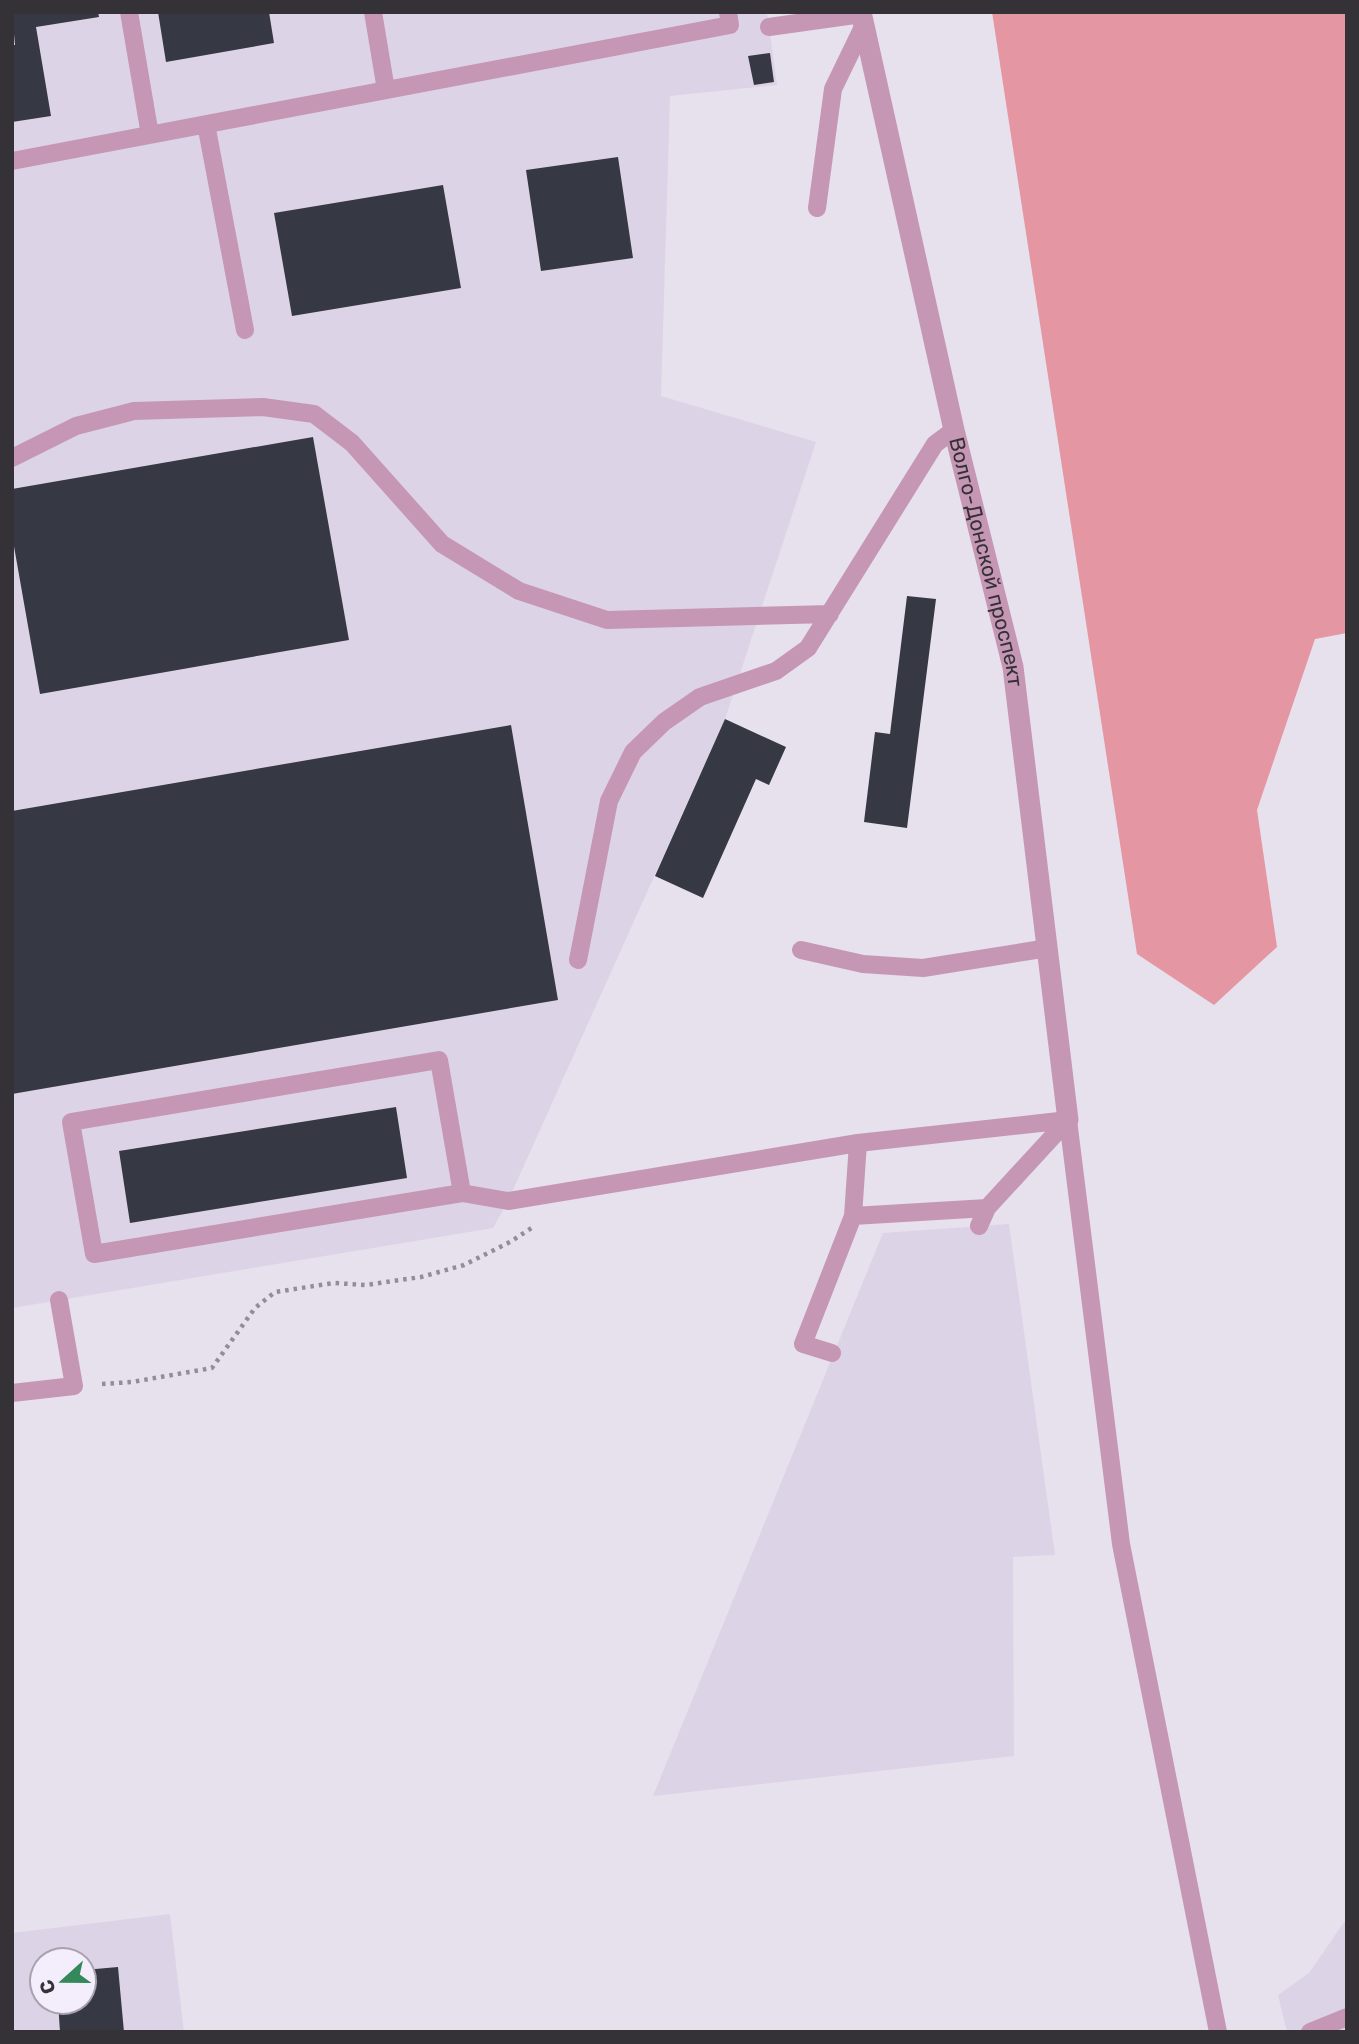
<svg xmlns="http://www.w3.org/2000/svg" width="1359" height="2044" viewBox="0 0 1359 2044" font-family="Rubik,sans-serif">
  <style>
    .built { fill: #ddd3e7; fill-rule: evenodd }
    .forest { fill: #e497a2 }
    .building { fill: #363843 }
    .lines { fill: none; stroke-linecap: round; stroke-linejoin: round }
    .path { stroke: #928d97; stroke-width: 4.5; stroke-dasharray: 3.5 5; stroke-linecap: butt }
    .lane { stroke: #c597b5; stroke-width: 18 }
    .street { stroke: #c597b5; stroke-width: 21 }
    .labels { text-anchor: middle; stroke-width: 7; stroke-linejoin: round; paint-order: stroke }
    .street-label { font-size: 21px; fill: #343137; stroke: #f4edfb }
  </style>
  <rect width="100%" height="100%" fill="#e7e0ed"/>
  <path class="built" d="M12 12H767L777 85 670 96 661 396 816 442 725 719 508 1201 493 1228 12 1308Z
    M1009 1224 1055 1555 1013 1557 1014 1756 653 1796 883 1233Z
    M170 1914 184 2032H12V1933ZM42 1960H84V2002H42Z
    M1347 1918V2032H1287L1278 1995 1309 1973Z"/>
  <path class="forest" d="M992 12H1347V633L1315 639 1257 810 1277 947 1214 1005 1137 954Z"/>
  <path class="building" d="M12 12H98L99 17 36 27 51 116 12 122V45H15Z
    M158 12H269L274 43 166 62Z
    M770 53 774 82 754 85 748 56Z
    M618 157 633 258 541 271 526 170Z
    M443 185 461 288 292 316 274 213Z
    M313 437 349 640 40 694 12 535V489Z
    M907 596 936 599 907 828 864 822 875 732 890 734Z
    M725 719 786 747 769 785 756 779 703 898 655 876Z
    M511 725 558 1000 12 1094V811Z
    M396 1107 407 1178 130 1223 119 1151Z
    M118 1967 124 2032H60L58 2002H84V1970Z"/>
  <g class="lines">
    <path class="path" d="M102 1384 132 1382 212 1368 255 1308 275 1292 334 1283 366 1285 421 1277 464 1265 510 1242 533 1227"/>
    <path class="lane" d="M129 12 150 135
      M373 12 386 90
      M769 27 862 14
      M206 124 245 330
      M12 161 730 25 728 12
      M817 208 833 89 863 27
      M12 458 76 426 134 411 263 407 314 414 352 443 442 544 519 591 607 620 830 614
      M801 950 863 964 923 968 1048 948
      M578 960 609 801 633 752 664 722 700 697 776 671 808 648 935 444 954 430
      M1068 1120 1121 1544 1218 2032
      M462 1193 439 1060 71 1122 94 1254 462 1193 508 1201 858 1143 1068 1120
      M853 1216 987 1208
      M979 1226 987 1208 1068 1120
      M832 1353 803 1344 853 1216 858 1143
      M12 1393 74 1386 59 1300
      M1310 2032 1347 2017"/>
    <path class="street" id="s1" d="M861 12 954 430 1013 667 1068 1120"/>
  </g>
  <g class="labels">
    <g class="street-label">
      <text dy="7" stroke="none"><textPath href="#s1" startOffset="564">Волго-Донской проспект</textPath></text>
    </g>
  </g>
  <rect width="1359" height="2044" fill="none" stroke="#343137" stroke-width="28"/>
  <g transform="translate(63 1981) rotate(249)"><circle r="33" fill="#f4edfb" stroke="#a7a2ad" stroke-width="2"/>
  <path d="M0-5L12 26L0 18L-12 26Z" fill="#34895c"/>
  <text y="-10" font-size="19" font-weight="bold" text-anchor="middle" fill="#343137">С</text>
  </g>
</svg>
